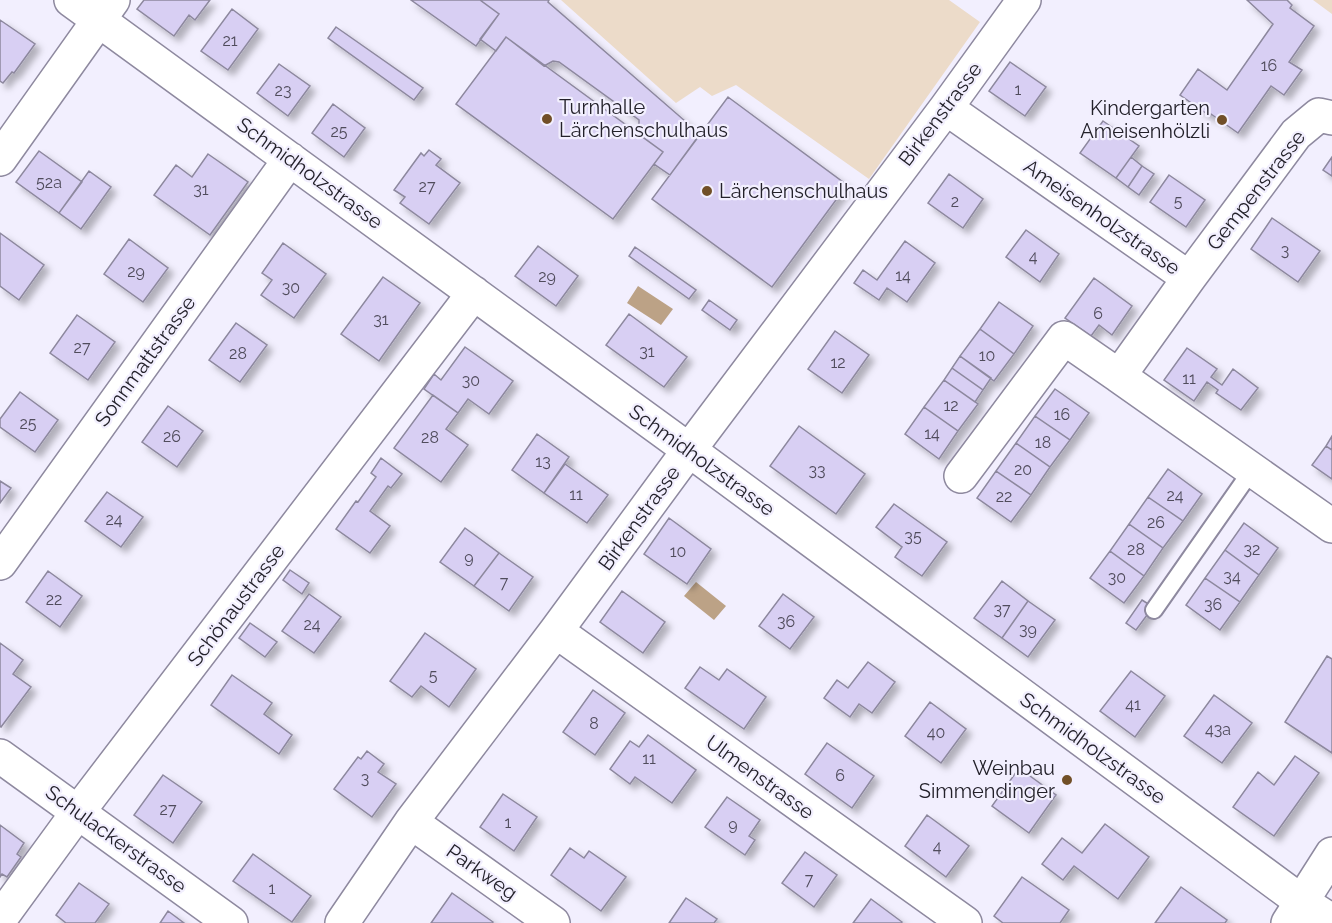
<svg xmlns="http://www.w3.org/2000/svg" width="1332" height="923" viewBox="0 0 1332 923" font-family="Raleway,sans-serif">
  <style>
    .green { fill: #ecdbc9 }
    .water { fill: #bca286 }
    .building { fill: #d8cff3; stroke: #8d889e; stroke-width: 1.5; filter: url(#shadow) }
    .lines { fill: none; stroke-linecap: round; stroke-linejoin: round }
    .lane-casing { stroke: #8e899f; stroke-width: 20 }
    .street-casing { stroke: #8e899f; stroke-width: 36 }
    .secondary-casing { stroke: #8e899f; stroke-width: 36 }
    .lane { stroke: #fff; stroke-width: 16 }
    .street { stroke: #fff; stroke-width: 33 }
    .secondary { stroke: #fff; stroke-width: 33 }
    .poi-dot { fill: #714f27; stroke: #f2effe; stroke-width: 2 }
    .labels { text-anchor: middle; stroke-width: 4.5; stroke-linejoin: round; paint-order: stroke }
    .number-label { font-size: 16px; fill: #504c5c }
    .poi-label { font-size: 20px; fill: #23212a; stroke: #f2effe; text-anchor: start }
    .street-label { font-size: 20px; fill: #23212a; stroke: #f2effe }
  </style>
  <defs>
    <filter id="shadow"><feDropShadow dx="5.5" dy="5.5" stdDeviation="3" flood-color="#0004"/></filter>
  </defs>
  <rect width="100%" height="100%" fill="#f2effe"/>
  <path class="green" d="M561 0H949L980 22 869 179 736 85 712 96 700 87 676 103Z
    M1313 0H1332V14Z"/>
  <path class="water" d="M638 286 673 309 661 325 627 303Z
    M696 582 726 606 714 620 684 596Z"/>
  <path class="building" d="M144 0H210L195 20 189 15 174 36 137 9Z
    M411 0H480L499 14 476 46Z
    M480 0H549L548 2 700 134 670 175 654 164 663 152 637 133 639 129V120L559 62 553 61 544 66 506 37 496 51 480 39 499 14Z
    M1247 0H1287L1292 5 1290 8 1314 26 1289 62 1302 70 1284 95 1271 86 1238 133 1211 114 1210 116 1180 95 1198 69 1227 90 1273 24Z
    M232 9 258 29 228 70 201 51Z
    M0 20 35 44 14 73 12 72 3 83 0 81Z
    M336 27 423 88 414 100 328 38Z
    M506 37 663 152 613 219 456 104Z
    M1010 62 1046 87 1025 116 989 91Z
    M279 64 310 86 288 116 257 93Z
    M728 97 847 185 772 287 652 199Z
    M333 104 365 128 344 157 312 133Z
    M1103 121 1139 146 1116 178 1080 153Z
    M429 150 441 159 436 165 460 183 429 224 400 203 405 197 394 190 421 153 424 156Z
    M39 151 82 182 59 213 16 182Z
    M208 154 248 182 210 235 154 195 176 165 192 177Z
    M1131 157 1142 166 1128 187 1116 178Z
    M1332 157V176L1323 170Z
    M1142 166 1154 174 1139 195 1128 187Z
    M89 171 111 187 81 229 59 213Z
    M949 174 983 199 963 228 928 203Z
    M1169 175 1205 200 1186 227 1150 202Z
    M1272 218 1320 251 1298 282 1251 249Z
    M1026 230 1059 254 1040 282 1006 257Z
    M0 233 44 265 19 300 0 286Z
    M129 239 168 268 143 302 104 274Z
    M905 241 935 263 907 302 887 288 879 300 854 283 863 270 877 280Z
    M283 243 326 274 294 318 261 295 272 280 262 273Z
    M538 246 578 276 556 306 515 276Z
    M635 247 696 290 689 299 629 256Z
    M383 277 420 303 379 361 341 334Z
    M1094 278 1132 306 1112 335 1099 325 1091 336 1065 318Z
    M709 300 737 320 730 330 702 310Z
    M999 302 1033 326 1014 354 980 329Z
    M629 314 687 357 664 387 606 345Z
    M77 315 115 342 88 380 50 353Z
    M236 323 267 345 240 382 209 360Z
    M980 329 1014 354 994 381 960 356Z
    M835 331 869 355 842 393 808 369Z
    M465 347 513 381 489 414 468 399 458 413 424 389 434 374 441 380Z
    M1187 348 1217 369 1211 377 1222 385 1233 369 1258 388 1241 410 1216 393 1218 390 1207 382 1194 401 1164 380Z
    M960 356 991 378 983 390 952 368Z
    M952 368 983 390 975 402 944 380Z
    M944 380 978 404 958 431 924 407Z
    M1055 389 1089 413 1070 440 1035 416Z
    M20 392 58 420 35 452 0 427V419Z
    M433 395 458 413 446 429 468 445 441 482 394 448Z
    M168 406 203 431 177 467 142 442Z
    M924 407 958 431 939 459 905 434Z
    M1035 416 1070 440 1050 467 1016 443Z
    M799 426 865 474 836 514 770 466Z
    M537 434 569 457 544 493 512 470Z
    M1332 436V450L1326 446Z
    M1016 443 1050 467 1031 495 996 471Z
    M1326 446 1332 450V479L1312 465Z
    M381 458 402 474 391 488 388 486 370 511 390 526 370 553 336 529 356 501 358 502 376 477 371 473Z
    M565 464 608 495 587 523 544 493Z
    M1168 469 1202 494 1183 521 1148 497Z
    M996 471 1031 495 1011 522 977 498Z
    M0 481 11 488 0 503Z
    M107 492 143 517 121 547 85 521Z
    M1148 497 1183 521 1163 548 1129 524Z
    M894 504 947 542 922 576 895 557 902 547 876 527Z
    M669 518 711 549 687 584 644 554Z
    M1244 523 1278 548 1259 575 1225 550Z
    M1129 524 1163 548 1144 576 1110 551Z
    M465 528 499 553 474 586 440 562Z
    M1225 550 1259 575 1240 602 1205 578Z
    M1110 551 1144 576 1124 603 1090 578Z
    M499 553 533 577 509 611 474 586Z
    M290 570 309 583 302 594 283 580Z
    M48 571 82 596 60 627 26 602Z
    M1205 578 1240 602 1220 630 1186 605Z
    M1002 581 1028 601 1002 638 974 618Z
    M622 591 665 622 643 653 600 622Z
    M309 594 341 617 314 653 282 631Z
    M783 594 814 617 790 649 759 626Z
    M1142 600 1153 607 1136 630 1126 623Z
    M1028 601 1055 620 1028 657 1002 638Z
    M250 623 277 642 265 657 239 638Z
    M425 633 476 669 449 707 421 686 412 697 390 681Z
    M0 643 23 660 13 674 31 687 1 727 0 726Z
    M1327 656 1332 659V753L1285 722Z
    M868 662 895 682 872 713 859 704 850 717 824 698 837 680 848 688Z
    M700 667 719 680 727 669 766 697 744 729 685 688Z
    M1131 671 1165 696 1135 737 1100 711Z
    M232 675 272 703 264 714 292 735 279 754 211 705Z
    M593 690 625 713 595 755 563 732Z
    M1214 695 1252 723 1222 763 1184 736Z
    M930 702 966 729 941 763 905 736Z
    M648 735 696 770 672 803 635 777 630 784 610 769 630 741 639 747Z
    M827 743 874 776 852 808 805 774Z
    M367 751 384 764 378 772 396 784 372 817 334 789 358 757 361 759Z
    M1295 756 1319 773 1274 836 1233 807 1258 772 1274 785Z
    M1019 768 1056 795 1029 833 992 806Z
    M163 775 202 802 173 843 134 815Z
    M503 794 537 817 514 851 480 827Z
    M727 797 760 820 749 836 755 840 745 855 705 827Z
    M927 815 969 846 946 877 905 846Z
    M1105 824 1149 857 1118 899 1074 866 1063 880 1042 864 1062 838 1082 853Z
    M0 825 24 843 17 854 21 857 7 877 2 874 0 877Z
    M570 848 584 858 589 851 626 877 601 911 551 875Z
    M805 852 837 875 814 907 782 883Z
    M253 854 311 896 292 922 233 881Z
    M1022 877 1069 910 1060 923H1003L994 916Z
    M79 883 109 904 95 923H66L56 915Z
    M1181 887 1227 920 1225 923H1155Z
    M452 893 493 922 492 923H431Z
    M686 898 717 919 714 923H669Z
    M871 899 902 922 901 923H853Z
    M168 911 184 923H160Z"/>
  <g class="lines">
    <g class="lane-casing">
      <path id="lane" d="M1154 610 1252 470"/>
    </g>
    <g class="street-casing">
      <path id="street" d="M71 0 689 450 1302 902 1332 921
        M946 108 1189 278 1119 376 1332 526
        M0 159 113 0
        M1189 278 1296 134 1319 115 1332 118
        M961 476 1064 338 1119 376
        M0 563 290 159
        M556 631 965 923
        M0 756 231 923
        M411 822 553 923
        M0 919 78 812 474 293
        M342 923 411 822 556 631 689 450 946 108 1024 0"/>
    </g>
    <g class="secondary-casing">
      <path id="secondary" d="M1288 923 1332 854"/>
    </g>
    <use href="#lane" class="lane"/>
    <use href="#street" class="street"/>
    <use href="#secondary" class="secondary"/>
  </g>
  <g class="poi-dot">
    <circle cx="547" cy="119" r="6"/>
    <circle cx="1222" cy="120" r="6"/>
    <circle cx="707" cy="191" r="6"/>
    <circle cx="1067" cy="780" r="6"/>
  </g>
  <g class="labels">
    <g class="number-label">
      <text x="230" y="46">21</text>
      <text x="1269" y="71">16</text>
      <text x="1018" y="95">1</text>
      <text x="283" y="96">23</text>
      <text x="339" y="137">25</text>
      <text x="49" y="188">52a</text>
      <text x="427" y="192">27</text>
      <text x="201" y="195">31</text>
      <text x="955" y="207">2</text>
      <text x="1178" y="207">5</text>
      <text x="1285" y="256">3</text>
      <text x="1033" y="262">4</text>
      <text x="136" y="277">29</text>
      <text x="903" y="281">14</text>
      <text x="547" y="282">29</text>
      <text x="291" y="293">30</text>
      <text x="1098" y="319">6</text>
      <text x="381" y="325">31</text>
      <text x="82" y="353">27</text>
      <text x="647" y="357">31</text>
      <text x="238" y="359">28</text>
      <text x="987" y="361">10</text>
      <text x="838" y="368">12</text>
      <text x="1189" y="384">11</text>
      <text x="471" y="386">30</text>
      <text x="951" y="411">12</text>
      <text x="1062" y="420">16</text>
      <text x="28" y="429">25</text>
      <text x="932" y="439">14</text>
      <text x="172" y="442">26</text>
      <text x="430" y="443">28</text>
      <text x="1043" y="448">18</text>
      <text x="543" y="467">13</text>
      <text x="1023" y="475">20</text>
      <text x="817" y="476">33</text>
      <text x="576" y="500">11</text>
      <text x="1175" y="501">24</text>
      <text x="1004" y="502">22</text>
      <text x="114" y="525">24</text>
      <text x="1156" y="528">26</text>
      <text x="913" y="542">35</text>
      <text x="1136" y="555">28</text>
      <text x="1252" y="555">32</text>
      <text x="678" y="557">10</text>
      <text x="469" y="563">9</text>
      <text x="1232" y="582">34</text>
      <text x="1117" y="583">30</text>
      <text x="504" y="588">7</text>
      <text x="54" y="605">22</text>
      <text x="1213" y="610">36</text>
      <text x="1002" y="615">37</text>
      <text x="786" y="627">36</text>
      <text x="312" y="630">24</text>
      <text x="1028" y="635">39</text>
      <text x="433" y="681">5</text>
      <text x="1133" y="710">41</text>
      <text x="594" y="729">8</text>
      <text x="1218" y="735">43a</text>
      <text x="936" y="738">40</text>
      <text x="649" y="764">11</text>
      <text x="840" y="781">6</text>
      <text x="365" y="784">3</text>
      <text x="168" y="815">27</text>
      <text x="508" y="828">1</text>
      <text x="733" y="830">9</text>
      <text x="937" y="852">4</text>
      <text x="809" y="885">7</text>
      <text x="272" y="894">1</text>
    </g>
    <g class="poi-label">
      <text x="559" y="114">Turnhalle<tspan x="559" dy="23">Lärchenschulhaus</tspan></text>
      <text x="1210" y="115" text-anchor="end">Kindergarten<tspan x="1210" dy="23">Ameisenhölzli</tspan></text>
      <text x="719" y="198">Lärchenschulhaus</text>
      <text x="1055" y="775" text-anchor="end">Weinbau<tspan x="1055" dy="23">Simmendinger</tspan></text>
    </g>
    <g class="street-label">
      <text transform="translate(940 114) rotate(-53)" y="7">Birkenstrasse</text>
      <text transform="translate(310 173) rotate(36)" y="7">Schmidholzstrasse</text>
      <text transform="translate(1256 190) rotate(-52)" y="7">Gempenstrasse</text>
      <text transform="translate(1102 217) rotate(35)" y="7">Ameisenholzstrasse</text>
      <text transform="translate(145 361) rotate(-54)" y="7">Sonnmattstrasse</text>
      <text transform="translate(702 460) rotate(36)" y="7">Schmidholzstrasse</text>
      <text transform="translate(639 518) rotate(-54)" y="7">Birkenstrasse</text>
      <text transform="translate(236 605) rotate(-53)" y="7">Schönaustrasse</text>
      <text transform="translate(1093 748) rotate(36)" y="7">Schmidholzstrasse</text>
      <text transform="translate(760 777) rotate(36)" y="7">Ulmenstrasse</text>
      <text transform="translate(116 839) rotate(36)" y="7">Schulackerstrasse</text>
      <text transform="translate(482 872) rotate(35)" y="7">Parkweg</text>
    </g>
  </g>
</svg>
